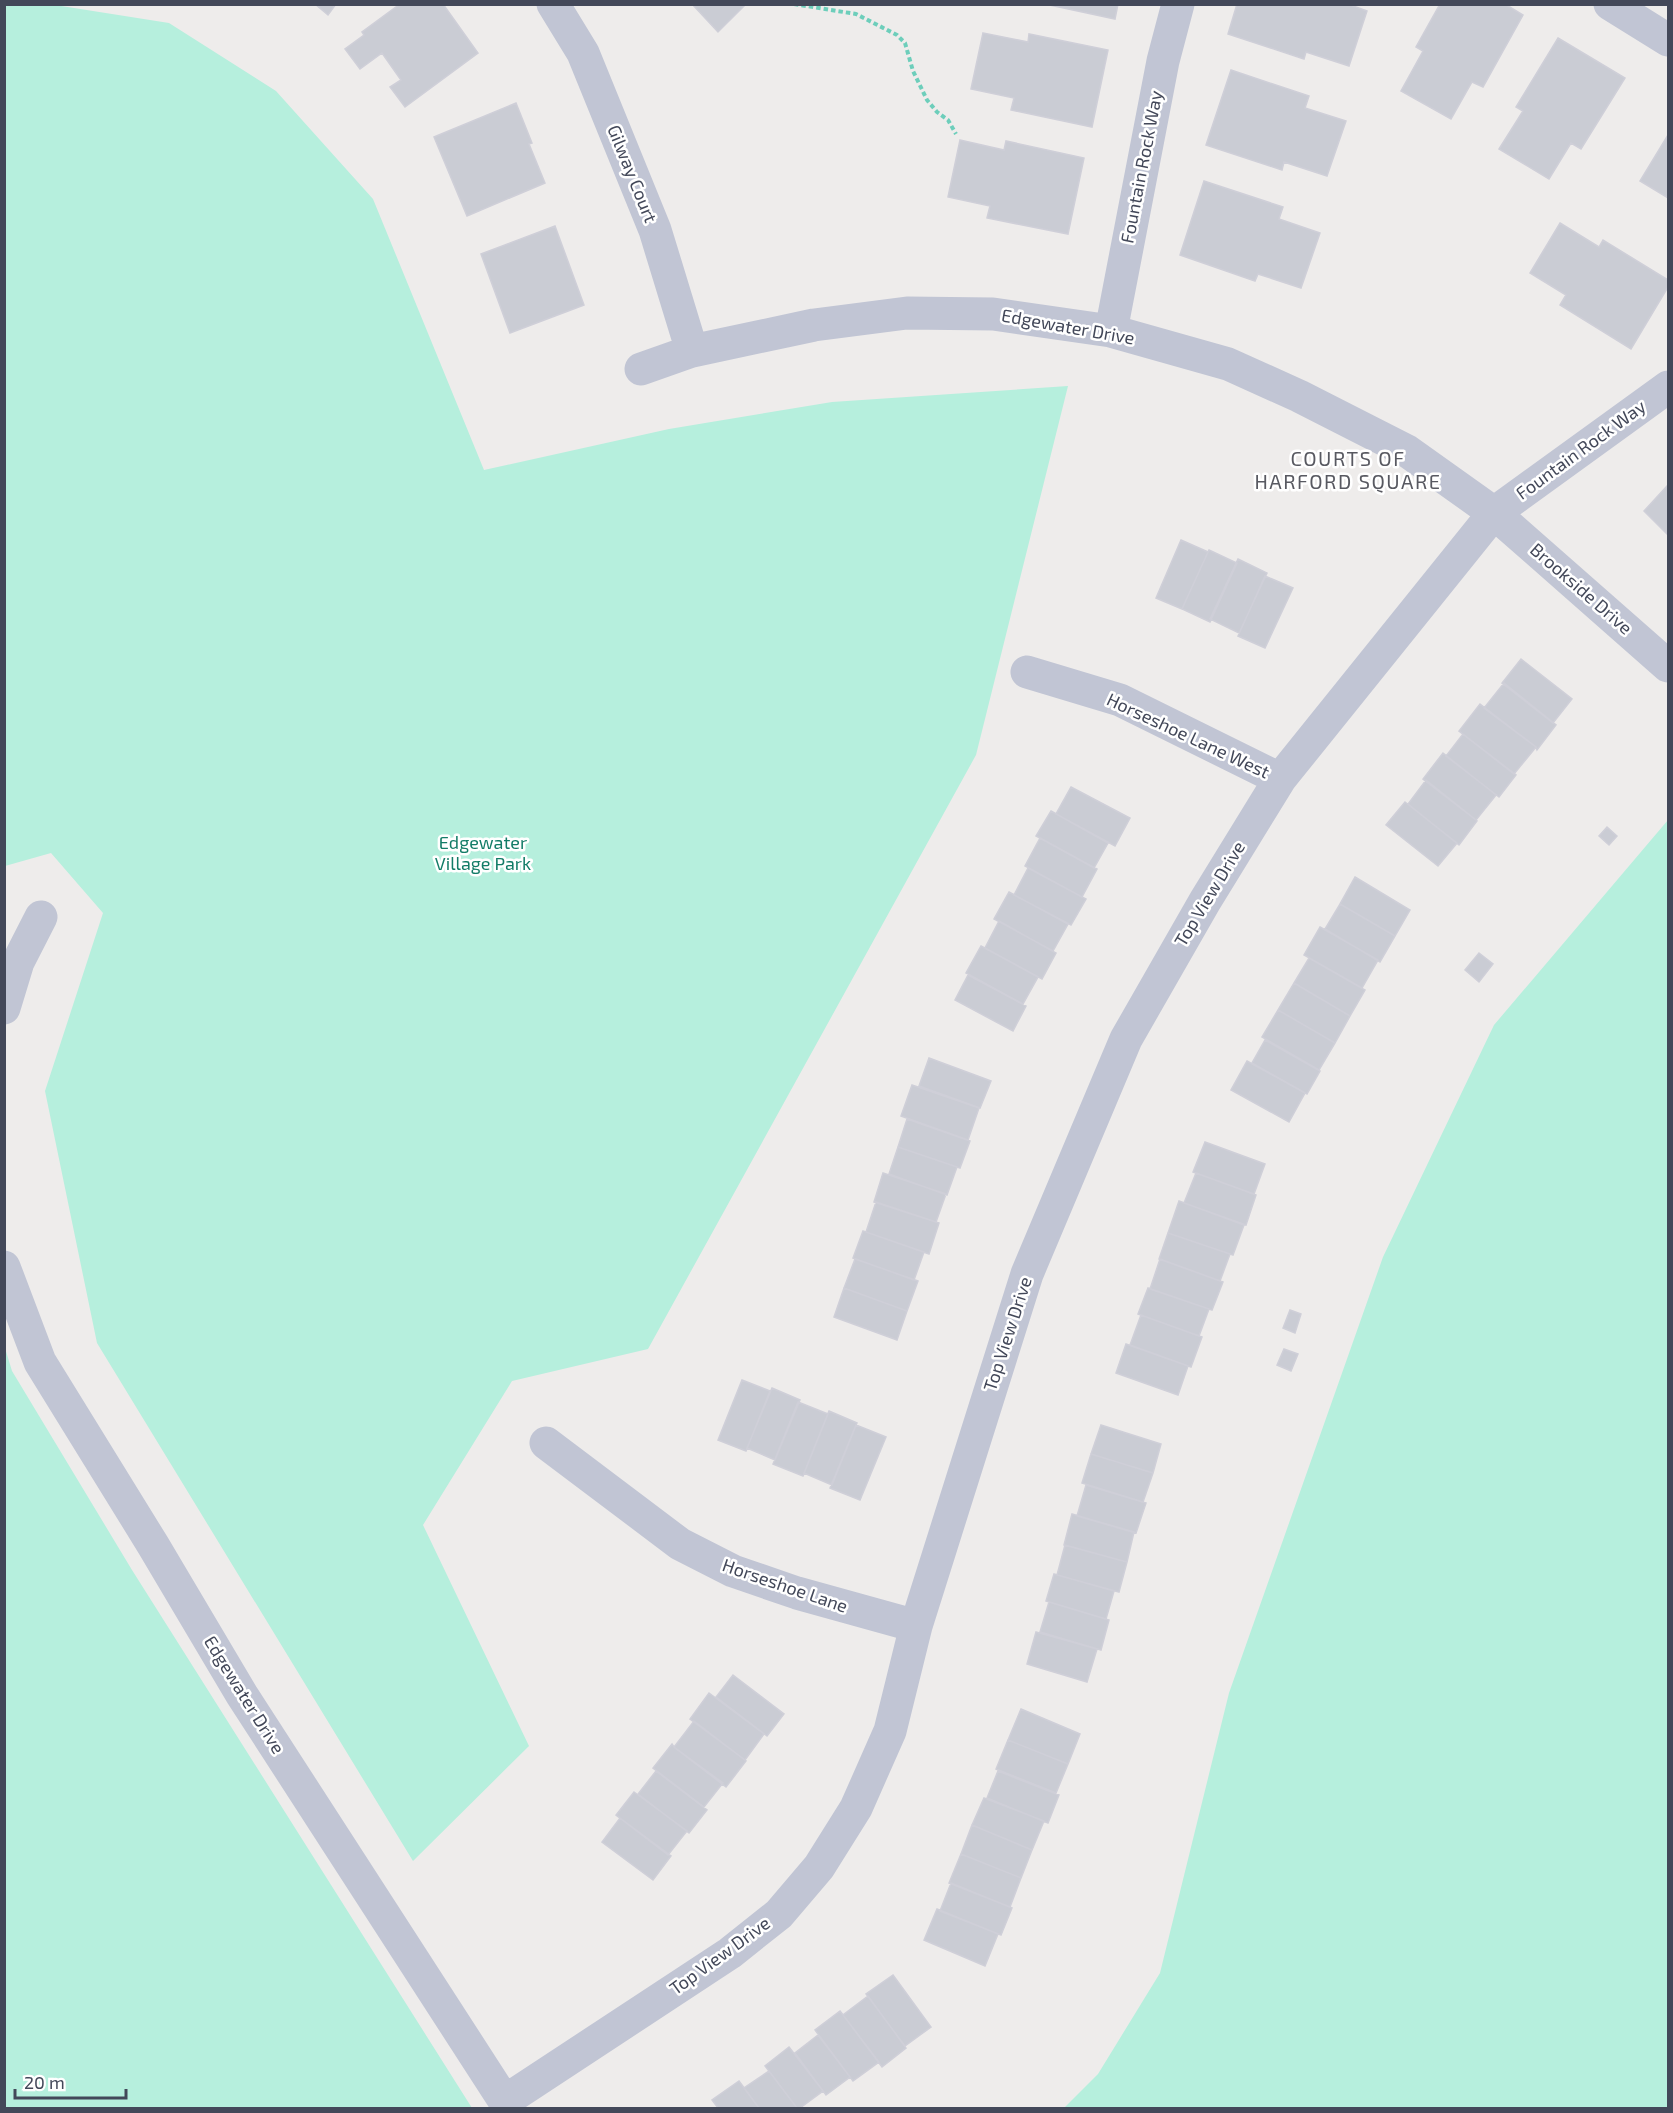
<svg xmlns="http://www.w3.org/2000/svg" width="1673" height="2113" viewBox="0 0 1673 2113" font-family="'Exo 2',sans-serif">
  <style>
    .green { fill: #b6efdd }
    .building { fill: #caccd4; stroke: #cfcfd8; stroke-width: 1.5 }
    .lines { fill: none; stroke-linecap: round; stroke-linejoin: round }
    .path { stroke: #6dcebb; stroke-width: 4; stroke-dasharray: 4.5 3; stroke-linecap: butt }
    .street { stroke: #c1c5d4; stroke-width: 33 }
    .labels { text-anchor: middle; stroke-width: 5; stroke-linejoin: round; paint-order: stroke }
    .street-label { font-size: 18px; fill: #434859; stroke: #fff }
    .park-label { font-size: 18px; fill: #137c67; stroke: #fff }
    .neighbourhood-label { font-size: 20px; letter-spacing: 1.5px; fill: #585961; stroke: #fff }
  </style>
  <rect width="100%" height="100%" fill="#eeeceb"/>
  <path class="green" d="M5 4 55 5 169 23 276 91 373 199 484 470 669 429 832 402 1068 386 976 755 648 1349 512 1381 423 1525 529 1746 413 1861 97 1343 45 1091 103 913 51 853 5 866Z
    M1668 820V2108H1064L1098 2074 1160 1973 1229 1693 1383 1257 1494 1025Z
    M5 1348 12 1371 132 1570 472 2108H5Z"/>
  <path class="building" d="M315 4H336L328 15Z
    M400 4H443L478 53 405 107 390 87 401 80 382 53 360 69 345 49 364 35 362 32Z
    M692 4H746L718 32Z
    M1045 4H1118L1115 19Z
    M1237 4H1348L1367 11 1349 66 1306 52 1304 59 1228 34Z
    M1440 4H1505L1523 15 1483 87 1472 82 1451 119 1401 91 1423 51 1416 47Z
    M983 33 1028 42 1029 34 1108 50 1092 127 1011 110 1014 98 971 89Z
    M1558 38 1625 78 1581 149 1571 143 1549 179 1499 149 1523 111 1516 107Z
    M1231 70 1309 96 1305 108 1346 121 1327 176 1284 162 1282 170 1206 145Z
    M516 103 532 143 529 144 545 183 467 216 434 137Z
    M1668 135V198L1640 181Z
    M960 140 1004 150 1006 141 1084 158 1068 234 987 218 990 206 948 197Z
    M1204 181 1283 207 1279 219 1320 233 1301 288 1258 274 1255 281 1180 255Z
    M1560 223 1599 247 1603 240 1668 280V287L1631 349 1560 305 1566 295 1530 273Z
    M555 226 584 305 510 333 481 254Z
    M1668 485V535L1644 511Z
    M1181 540 1208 552 1182 609 1156 598Z
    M1209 550 1237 563 1210 622 1182 609Z
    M1238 559 1267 573 1239 633 1210 619Z
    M1265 576 1293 588 1265 648 1238 636Z
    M1521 659 1572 699 1553 723 1502 683Z
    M1504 683 1556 725 1537 750 1536 747 1484 708Z
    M1480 704 1536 747 1514 774 1459 731Z
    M1463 734 1516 775 1499 797 1446 756Z
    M1443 753 1496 795 1476 820 1423 779Z
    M1426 780 1477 821 1459 845 1408 804Z
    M1071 787 1130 818 1115 846 1056 814Z
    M1405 802 1457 843 1438 866 1386 825Z
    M1051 811 1108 843 1094 868 1036 836Z
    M1607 827 1617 836 1609 845 1599 836Z
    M1040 838 1097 869 1082 897 1025 866Z
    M1028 868 1086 899 1071 925 1014 895Z
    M1355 877 1410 910 1395 936 1340 904Z
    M1009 892 1068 924 1053 951 994 919Z
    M1340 904 1395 936 1380 962 1325 929Z
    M999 921 1056 953 1042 979 985 948Z
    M1320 927 1378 960 1362 988 1304 955Z
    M981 946 1038 977 1023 1004 966 973Z
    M1479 953 1493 964 1479 982 1465 970Z
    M1309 958 1365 990 1350 1016 1294 983Z
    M968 975 1026 1006 1013 1031 955 1000Z
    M1294 983 1350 1016 1335 1043 1278 1010Z
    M1278 1010 1335 1043 1319 1070 1262 1037Z
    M1265 1040 1320 1071 1307 1094 1252 1063Z
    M929 1058 991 1081 980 1108 919 1086Z
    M1247 1061 1305 1093 1289 1122 1231 1090Z
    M912 1085 979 1108 968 1140 901 1116Z
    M907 1119 970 1141 960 1168 898 1147Z
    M1205 1142 1265 1164 1254 1194 1193 1172Z
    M898 1147 957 1167 947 1195 889 1174Z
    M883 1173 946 1194 936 1222 874 1202Z
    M1196 1173 1256 1195 1246 1225 1184 1203Z
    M1179 1201 1244 1225 1233 1255 1168 1233Z
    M876 1202 939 1223 929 1254 866 1232Z
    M863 1231 924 1252 914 1280 853 1258Z
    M1168 1233 1230 1254 1220 1281 1159 1259Z
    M855 1259 918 1281 907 1311 844 1288Z
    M1160 1259 1223 1282 1212 1310 1150 1289Z
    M844 1288 907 1311 897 1340 834 1317Z
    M1148 1288 1209 1309 1199 1336 1138 1314Z
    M1290 1310 1301 1314 1295 1333 1283 1328Z
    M1141 1315 1202 1337 1191 1367 1130 1345Z
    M1126 1344 1188 1366 1178 1395 1116 1373Z
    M1284 1349 1298 1354 1291 1371 1277 1365Z
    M742 1380 770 1391 746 1451 718 1440Z
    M772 1388 800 1400 775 1460 747 1448Z
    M798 1402 828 1414 803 1476 773 1464Z
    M829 1411 857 1423 832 1485 804 1473Z
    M856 1425 886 1437 860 1500 830 1488Z
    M1101 1425 1161 1444 1153 1473 1091 1454Z
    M1091 1454 1153 1473 1143 1502 1082 1483Z
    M1086 1485 1146 1503 1136 1533 1077 1516Z
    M1072 1514 1134 1532 1127 1562 1064 1545Z
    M1065 1545 1127 1562 1119 1592 1057 1575Z
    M1054 1574 1114 1591 1106 1619 1046 1601Z
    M1049 1602 1109 1620 1101 1650 1040 1632Z
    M1036 1632 1097 1649 1087 1682 1027 1664Z
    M733 1675 784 1714 767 1736 716 1697Z
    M709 1693 764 1734 745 1760 690 1719Z
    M1021 1709 1080 1734 1068 1764 1008 1740Z
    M694 1721 746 1761 726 1787 674 1747Z
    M1008 1740 1068 1764 1056 1793 996 1769Z
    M672 1744 674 1747 723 1783 704 1807 653 1768Z
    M656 1771 707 1810 689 1833 638 1794Z
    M998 1771 1059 1795 1048 1823 987 1798Z
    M634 1792 687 1831 668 1855 616 1815Z
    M984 1798 1044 1821 1032 1850 972 1825Z
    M620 1818 671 1856 653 1880 602 1842Z
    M972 1825 1032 1850 1021 1878 961 1854Z
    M961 1854 1021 1878 1010 1907 949 1883Z
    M951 1883 1012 1908 1001 1935 940 1911Z
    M937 1909 998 1934 985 1966 924 1940Z
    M893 1975 931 2027 905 2046 866 1994Z
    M868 1996 906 2048 882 2067 843 2015Z
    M840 2011 879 2062 853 2081 815 2030Z
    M818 2035 850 2077 826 2095 795 2053Z
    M789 2047 823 2091 800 2108H797L765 2066Z
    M769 2071 797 2108H759L744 2088Z
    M739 2081 759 2108H718L712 2100Z"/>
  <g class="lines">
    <path class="path" d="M794 4 856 14 897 35 905 43 913 71 927 100 937 112 948 120 956 134"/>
    <path class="street" d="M553 4 583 53 655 230 692 351
      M1610 4 1668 40
      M1111 331 1163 61 1178 4
      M641 369 692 351 814 325 907 313 993 314 1111 331 1228 364 1299 396 1407 451 1494 513 1668 666
      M1027 672 1120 700 1280 779
      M4 1008 18 962 41 917
      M4 1267 40 1362 153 1545 242 1695 509 2108
      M546 1443 680 1544 733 1571 797 1593 916 1626
      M505 2101 730 1953 779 1914 819 1867 856 1808 890 1731 916 1626 1027 1274 1126 1039 1205 901 1280 779 1494 513 1668 387"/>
  </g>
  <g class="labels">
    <g class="street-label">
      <text transform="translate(1142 167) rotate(-79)" y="6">Fountain Rock Way</text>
      <text transform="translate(632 174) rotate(68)" y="6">Gilway Court</text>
      <text transform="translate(1068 327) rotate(10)" y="6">Edgewater Drive</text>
      <text transform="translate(1581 450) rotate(-36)" y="6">Fountain Rock Way</text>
      <text transform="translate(1581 589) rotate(41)" y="6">Brookside Drive</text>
      <text transform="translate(1188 736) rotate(25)" y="6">Horseshoe Lane West</text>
      <text transform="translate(1210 894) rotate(-59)" y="6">Top View Drive</text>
      <text transform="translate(1008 1334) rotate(-72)" y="6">Top View Drive</text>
      <text transform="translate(785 1586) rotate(19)" y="6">Horseshoe Lane</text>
      <text transform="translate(244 1695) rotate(58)" y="6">Edgewater Drive</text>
      <text transform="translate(720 1956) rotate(-36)" y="6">Top View Drive</text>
    </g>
    <g class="park-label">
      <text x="483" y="849">Edgewater<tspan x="483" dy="21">Village Park</tspan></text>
    </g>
    <g class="neighbourhood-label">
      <text x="1348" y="466">COURTS OF<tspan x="1348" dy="23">HARFORD SQUARE</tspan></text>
    </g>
  </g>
  <rect width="1673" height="2113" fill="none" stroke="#434859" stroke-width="12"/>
  <path d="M15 2089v9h111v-9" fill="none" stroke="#434859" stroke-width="3"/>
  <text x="24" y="2089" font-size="18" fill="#434859" stroke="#ffffff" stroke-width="4.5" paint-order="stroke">20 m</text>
</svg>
